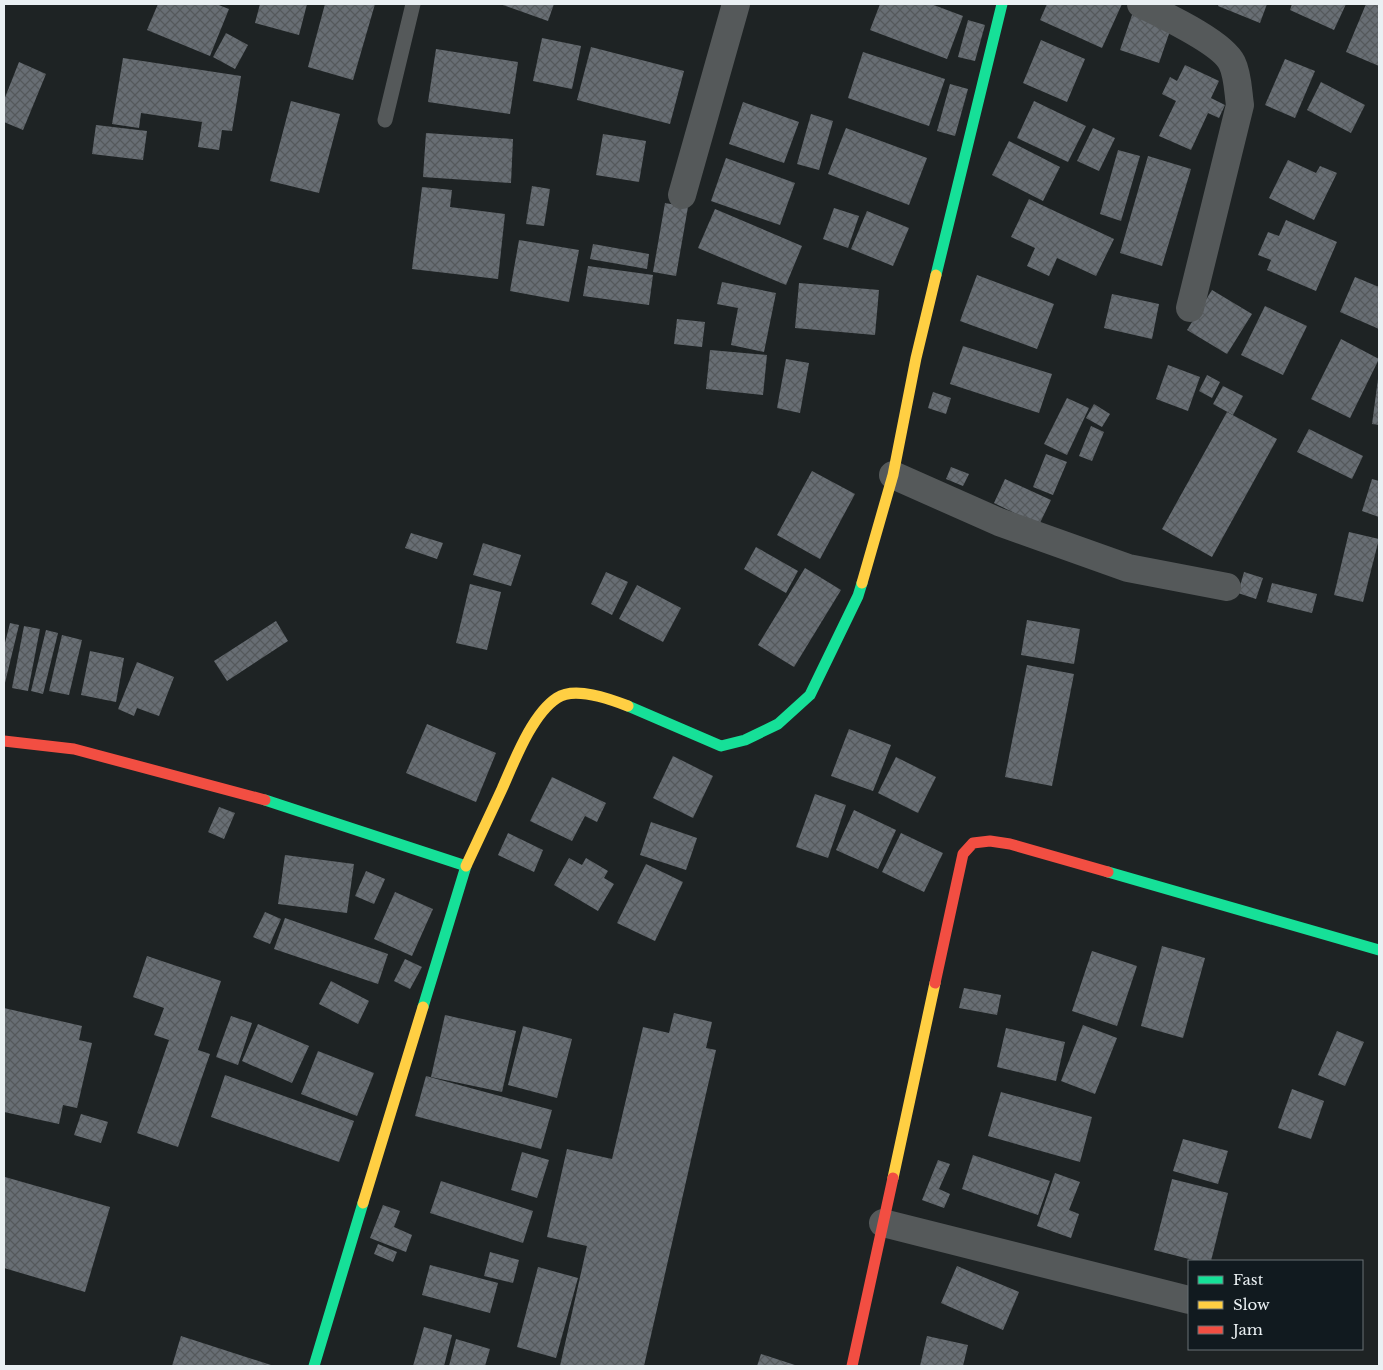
<svg xmlns="http://www.w3.org/2000/svg" width="1383" height="1370" viewBox="0 0 1383 1370" font-family="'Libre Baskerville',serif">
<style>
.building{fill:url(#building-cross-hatch)}
.lines{fill:none;stroke-linecap:round;stroke-linejoin:round}
.lane{stroke:#55595a;stroke-width:15}
.street{stroke:#55595a;stroke-width:28}
.fast{stroke:#16e098;stroke-width:11}
.slow{stroke:#ffcf43;stroke-width:11}
.jam{stroke:#f24e42;stroke-width:11}
</style>
<defs>
<pattern id="building-cross-hatch" width="8" height="8" patternUnits="userSpaceOnUse" patternTransform="scale(1.25)"><rect width="8" height="8" fill="#686e74"/><path d="M0 0l8 8M0 8l8-8" fill="none" stroke="#55595c"/></pattern>
</defs>
<rect width="100%" height="100%" fill="#1e2324"/>
<!-- building -->
<g class="building">
<path d="M158,4H216L229,9L210,56L147,30Z"/>
<path d="M260,4H307L299,35L255,23Z"/>
<path d="M325,4H375L353,80L308,67Z"/>
<path d="M500,4H554L548,21Z"/>
<path d="M880,4H931L963,16L947,59L870,30Z"/>
<path d="M1047,4H1122L1102,48L1040,20Z"/>
<path d="M1219,4H1267L1260,23L1218,6Z"/>
<path d="M1292,4H1346L1334,30L1290,10Z"/>
<path d="M1366,4H1379V66L1346,52Z"/>
<path d="M1132,15L1171,28L1159,63L1120,50Z"/>
<path d="M968,20L985,25L975,61L958,57Z"/>
<path d="M226,33L248,45L235,69L213,57Z"/>
<path d="M542,38L581,46L572,89L533,81Z"/>
<path d="M1041,40L1085,59L1067,102L1023,83Z"/>
<path d="M591,47L684,71L670,124L577,100Z"/>
<path d="M436,49L518,62L510,114L428,102Z"/>
<path d="M863,52L945,79L929,126L848,98Z"/>
<path d="M123,58L241,76L232,131L222,130L219,150L198,147L202,122L141,113L139,128L112,124Z"/>
<path d="M1285,59L1315,71L1295,118L1265,105Z"/>
<path d="M19,62L46,74L23,130L4,122V100Z"/>
<path d="M1185,65L1219,81L1211,98L1225,105L1219,118L1208,113L1191,150L1159,136L1176,101L1162,94L1170,77L1177,81Z"/>
<path d="M1321,82L1365,105L1351,133L1307,110Z"/>
<path d="M950,84L968,89L955,136L937,131Z"/>
<path d="M291,101L340,114L319,193L270,181Z"/>
<path d="M1034,101L1086,126L1068,162L1017,138Z"/>
<path d="M743,102L799,122L784,163L729,144Z"/>
<path d="M811,114L833,121L819,170L797,164Z"/>
<path d="M96,125L147,131L143,160L92,154Z"/>
<path d="M846,128L927,158L909,205L828,174Z"/>
<path d="M1093,128L1115,138L1099,171L1077,161Z"/>
<path d="M426,133L513,139L511,183L423,177Z"/>
<path d="M603,134L646,141L639,182L596,175Z"/>
<path d="M1009,141L1060,167L1043,201L992,175Z"/>
<path d="M1118,150L1140,156L1121,221L1100,214Z"/>
<path d="M1148,156L1191,169L1162,266L1120,253Z"/>
<path d="M726,158L795,183L780,225L711,201Z"/>
<path d="M1288,160L1316,173L1320,166L1337,173L1314,220L1269,198Z"/>
<path d="M532,186L550,189L544,226L526,224Z"/>
<path d="M422,187L452,190L450,207L505,214L498,279L412,269Z"/>
<path d="M1029,199L1114,239L1096,276L1057,258L1049,276L1027,266L1035,248L1011,237Z"/>
<path d="M665,203L688,207L676,276L653,272Z"/>
<path d="M834,208L859,216L848,248L823,239Z"/>
<path d="M715,209L802,246L786,285L698,248Z"/>
<path d="M867,211L909,228L893,266L851,249Z"/>
<path d="M1286,220L1337,242L1316,291L1267,270L1271,260L1258,255L1268,232L1279,236Z"/>
<path d="M519,240L579,250L569,302L510,291Z"/>
<path d="M593,244L649,254L647,269L590,259Z"/>
<path d="M588,266L653,275L649,305L583,296Z"/>
<path d="M977,275L1054,304L1037,349L960,321Z"/>
<path d="M1355,277L1379,287V329L1340,312Z"/>
<path d="M722,282L776,293L764,352L731,345L738,308L717,304Z"/>
<path d="M799,283L879,290L875,335L795,328Z"/>
<path d="M1212,290L1252,314L1227,354L1187,330Z"/>
<path d="M1112,294L1159,304L1152,339L1104,328Z"/>
<path d="M1265,306L1307,326L1283,375L1241,355Z"/>
<path d="M677,319L705,322L702,347L674,344Z"/>
<path d="M1341,339L1379,359L1350,418L1311,399Z"/>
<path d="M963,346L1052,374L1039,413L950,384Z"/>
<path d="M710,350L767,355L763,395L706,389Z"/>
<path d="M786,359L809,363L800,413L777,408Z"/>
<path d="M1168,365L1200,377L1188,411L1156,399Z"/>
<path d="M1207,375L1220,382L1212,398L1199,391Z"/>
<path d="M1378,379H1379V425L1372,424Z"/>
<path d="M1223,386L1243,396L1233,415L1213,404Z"/>
<path d="M933,392L951,398L946,414L928,408Z"/>
<path d="M1067,398L1089,408L1067,455L1044,444Z"/>
<path d="M1094,404L1110,414L1102,427L1086,418Z"/>
<path d="M1227,412L1277,439L1212,557L1162,529Z"/>
<path d="M1091,426L1104,432L1092,461L1079,456Z"/>
<path d="M1309,429L1363,456L1352,479L1297,452Z"/>
<path d="M1046,454L1067,462L1053,495L1033,487Z"/>
<path d="M951,467L969,474L963,486L946,479Z"/>
<path d="M812,471L855,494L820,559L777,535Z"/>
<path d="M1005,479L1051,500L1039,525L994,503Z"/>
<path d="M1372,479L1379,481V517L1362,511Z"/>
<path d="M1349,532L1379,539L1363,602L1334,595Z"/>
<path d="M411,533L443,543L437,559L405,548Z"/>
<path d="M483,543L521,555L511,586L473,575Z"/>
<path d="M756,547L798,571L786,593L744,569Z"/>
<path d="M805,568L841,590L794,667L758,645Z"/>
<path d="M606,572L628,582L612,615L591,604Z"/>
<path d="M1244,572L1263,578L1256,599L1238,593Z"/>
<path d="M1272,583L1317,594L1312,613L1267,602Z"/>
<path d="M470,584L501,592L487,650L456,643Z"/>
<path d="M637,585L681,608L663,642L619,619Z"/>
<path d="M1027,620L1080,629L1074,664L1021,655Z"/>
<path d="M276,621L288,641L227,681L214,661Z"/>
<path d="M10,623L19,625L4,687V647Z"/>
<path d="M24,626L40,629L28,691L12,688Z"/>
<path d="M46,630L58,633L43,694L31,691Z"/>
<path d="M62,635L82,640L69,695L49,691Z"/>
<path d="M90,651L124,658L116,702L81,695Z"/>
<path d="M137,662L174,677L159,716L137,708L134,716L118,709Z"/>
<path d="M1027,665L1074,674L1052,786L1005,777Z"/>
<path d="M427,724L496,753L476,802L406,773Z"/>
<path d="M849,729L891,745L873,791L831,776Z"/>
<path d="M673,756L713,776L693,818L653,798Z"/>
<path d="M896,757L936,777L918,813L878,793Z"/>
<path d="M552,777L606,803L597,822L585,816L572,841L530,821Z"/>
<path d="M815,794L846,805L828,858L796,847Z"/>
<path d="M219,807L235,813L224,839L208,832Z"/>
<path d="M854,810L896,830L878,869L836,850Z"/>
<path d="M651,822L697,838L686,870L640,855Z"/>
<path d="M508,833L543,850L534,872L498,855Z"/>
<path d="M901,833L943,853L924,892L882,872Z"/>
<path d="M285,855L354,864L347,913L278,904Z"/>
<path d="M569,858L582,865L586,858L608,871L604,878L614,884L598,911L554,885Z"/>
<path d="M646,864L683,882L655,941L617,923Z"/>
<path d="M366,871L385,879L374,904L355,896Z"/>
<path d="M395,892L433,909L412,956L374,939Z"/>
<path d="M265,912L281,919L270,944L253,937Z"/>
<path d="M285,918L388,954L378,984L274,949Z"/>
<path d="M1162,946L1205,958L1183,1038L1141,1026Z"/>
<path d="M1092,951L1137,966L1117,1026L1072,1011Z"/>
<path d="M147,956L221,981L198,1050L210,1054L178,1147L137,1133L169,1040L154,1035L164,1008L133,997Z"/>
<path d="M405,959L422,967L410,989L394,981Z"/>
<path d="M331,981L369,1001L358,1024L319,1004Z"/>
<path d="M964,988L1001,995L997,1015L959,1008Z"/>
<path d="M4,1008L82,1026L79,1040L92,1043L77,1108L63,1105L59,1124L4,1112Z"/>
<path d="M674,1013L712,1022L706,1048L716,1050L644,1366H560L587,1246L547,1237L567,1149L612,1159L643,1027L669,1033Z"/>
<path d="M445,1015L516,1031L502,1092L431,1077Z"/>
<path d="M231,1016L252,1023L238,1065L216,1057Z"/>
<path d="M258,1024L309,1046L292,1083L242,1061Z"/>
<path d="M1083,1025L1117,1038L1095,1094L1061,1081Z"/>
<path d="M523,1026L572,1039L557,1098L508,1085Z"/>
<path d="M1006,1028L1065,1042L1056,1081L997,1067Z"/>
<path d="M1337,1031L1364,1042L1345,1086L1318,1075Z"/>
<path d="M318,1051L374,1073L357,1116L301,1094Z"/>
<path d="M225,1075L354,1121L339,1162L211,1117Z"/>
<path d="M426,1076L552,1110L541,1149L415,1116Z"/>
<path d="M1292,1089L1324,1101L1311,1139L1278,1128Z"/>
<path d="M1001,1092L1092,1117L1080,1162L988,1136Z"/>
<path d="M81,1114L108,1122L101,1143L74,1135Z"/>
<path d="M1183,1139L1228,1151L1218,1184L1173,1171Z"/>
<path d="M522,1152L549,1160L537,1198L511,1190Z"/>
<path d="M973,1155L1050,1181L1038,1215L962,1189Z"/>
<path d="M938,1160L950,1164L939,1189L950,1194L944,1208L922,1200Z"/>
<path d="M1055,1173L1080,1182L1069,1210L1079,1214L1071,1238L1037,1226Z"/>
<path d="M5,1177L110,1207L85,1292L4,1268V1183Z"/>
<path d="M1172,1179L1228,1193L1211,1261H1197L1154,1250Z"/>
<path d="M441,1181L533,1211L523,1243L430,1213Z"/>
<path d="M383,1205L400,1211L394,1227L412,1235L406,1252L370,1238Z"/>
<path d="M378,1244L397,1252L393,1262L374,1254Z"/>
<path d="M490,1252L519,1260L513,1283L484,1276Z"/>
<path d="M430,1265L498,1283L490,1313L422,1295Z"/>
<path d="M957,1266L1019,1292L1003,1330L941,1303Z"/>
<path d="M538,1267L578,1278L556,1358L517,1347Z"/>
<path d="M424,1327L452,1335L444,1366H413Z"/>
<path d="M181,1336L274,1366H172Z"/>
<path d="M927,1336L968,1345L963,1366H920Z"/>
<path d="M456,1339L490,1349L485,1366H449Z"/>
<path d="M761,1354L798,1366H757Z"/>
</g>
<g class="lines">
<!-- lane -->
<path class="lane" d="M385,120L413,4"/>
<!-- street -->
<g class="street">
<path d="M1141,4C1163,15 1222,42 1232,63C1238,75 1238,92 1240,105L1190,308"/>
<path d="M682,195L736,4"/>
<path d="M893,475L999,522L1128,568L1227,587"/>
<path d="M883,1223L1189,1300"/>
</g>
<!-- fast -->
<g class="fast">
<path d="M936,275L1002,4"/>
<path d="M628,706L721,746L745,740L778,724L810,695L858,596L862,583"/>
<path d="M265,800L466,866L423,1007"/>
<path d="M1108,872L1379,950"/>
<path d="M314,1366L363,1203"/>
</g>
<!-- slow -->
<g class="slow">
<path d="M862,583L893,475L916,358L936,275"/>
<path d="M466,866C478,840 490,815 502,789C514,762 532,714 557,698C575,686 610,699 628,706"/>
<path d="M893,1178L935,983"/>
<path d="M363,1203L423,1007"/>
</g>
<!-- jam -->
<g class="jam">
<path d="M4,741L74,749L265,800"/>
<path d="M935,983L963,854L973,843L990,841L1010,844L1108,872"/>
<path d="M852,1366L893,1178"/>
</g>
</g>
<!-- border -->
<rect width="1383" height="1370" fill="none" stroke="#eaf0f3" stroke-width="10"/>
<!-- legend -->
<rect x="1188" y="1260" width="175" height="90" fill="#111a1f" stroke="#687074"/>
<rect x="1198" y="1276" width="25" height="8" fill="#16e098" stroke="#687074"/>
<text x="1233" y="1285" font-size="15" fill="#eaf0f3">Fast</text>
<rect x="1198" y="1301" width="25" height="8" fill="#ffcf43" stroke="#687074"/>
<text x="1233" y="1310" font-size="15" fill="#eaf0f3">Slow</text>
<rect x="1198" y="1326" width="25" height="8" fill="#f24e42" stroke="#687074"/>
<text x="1233" y="1335" font-size="15" fill="#eaf0f3">Jam</text>
</svg>
